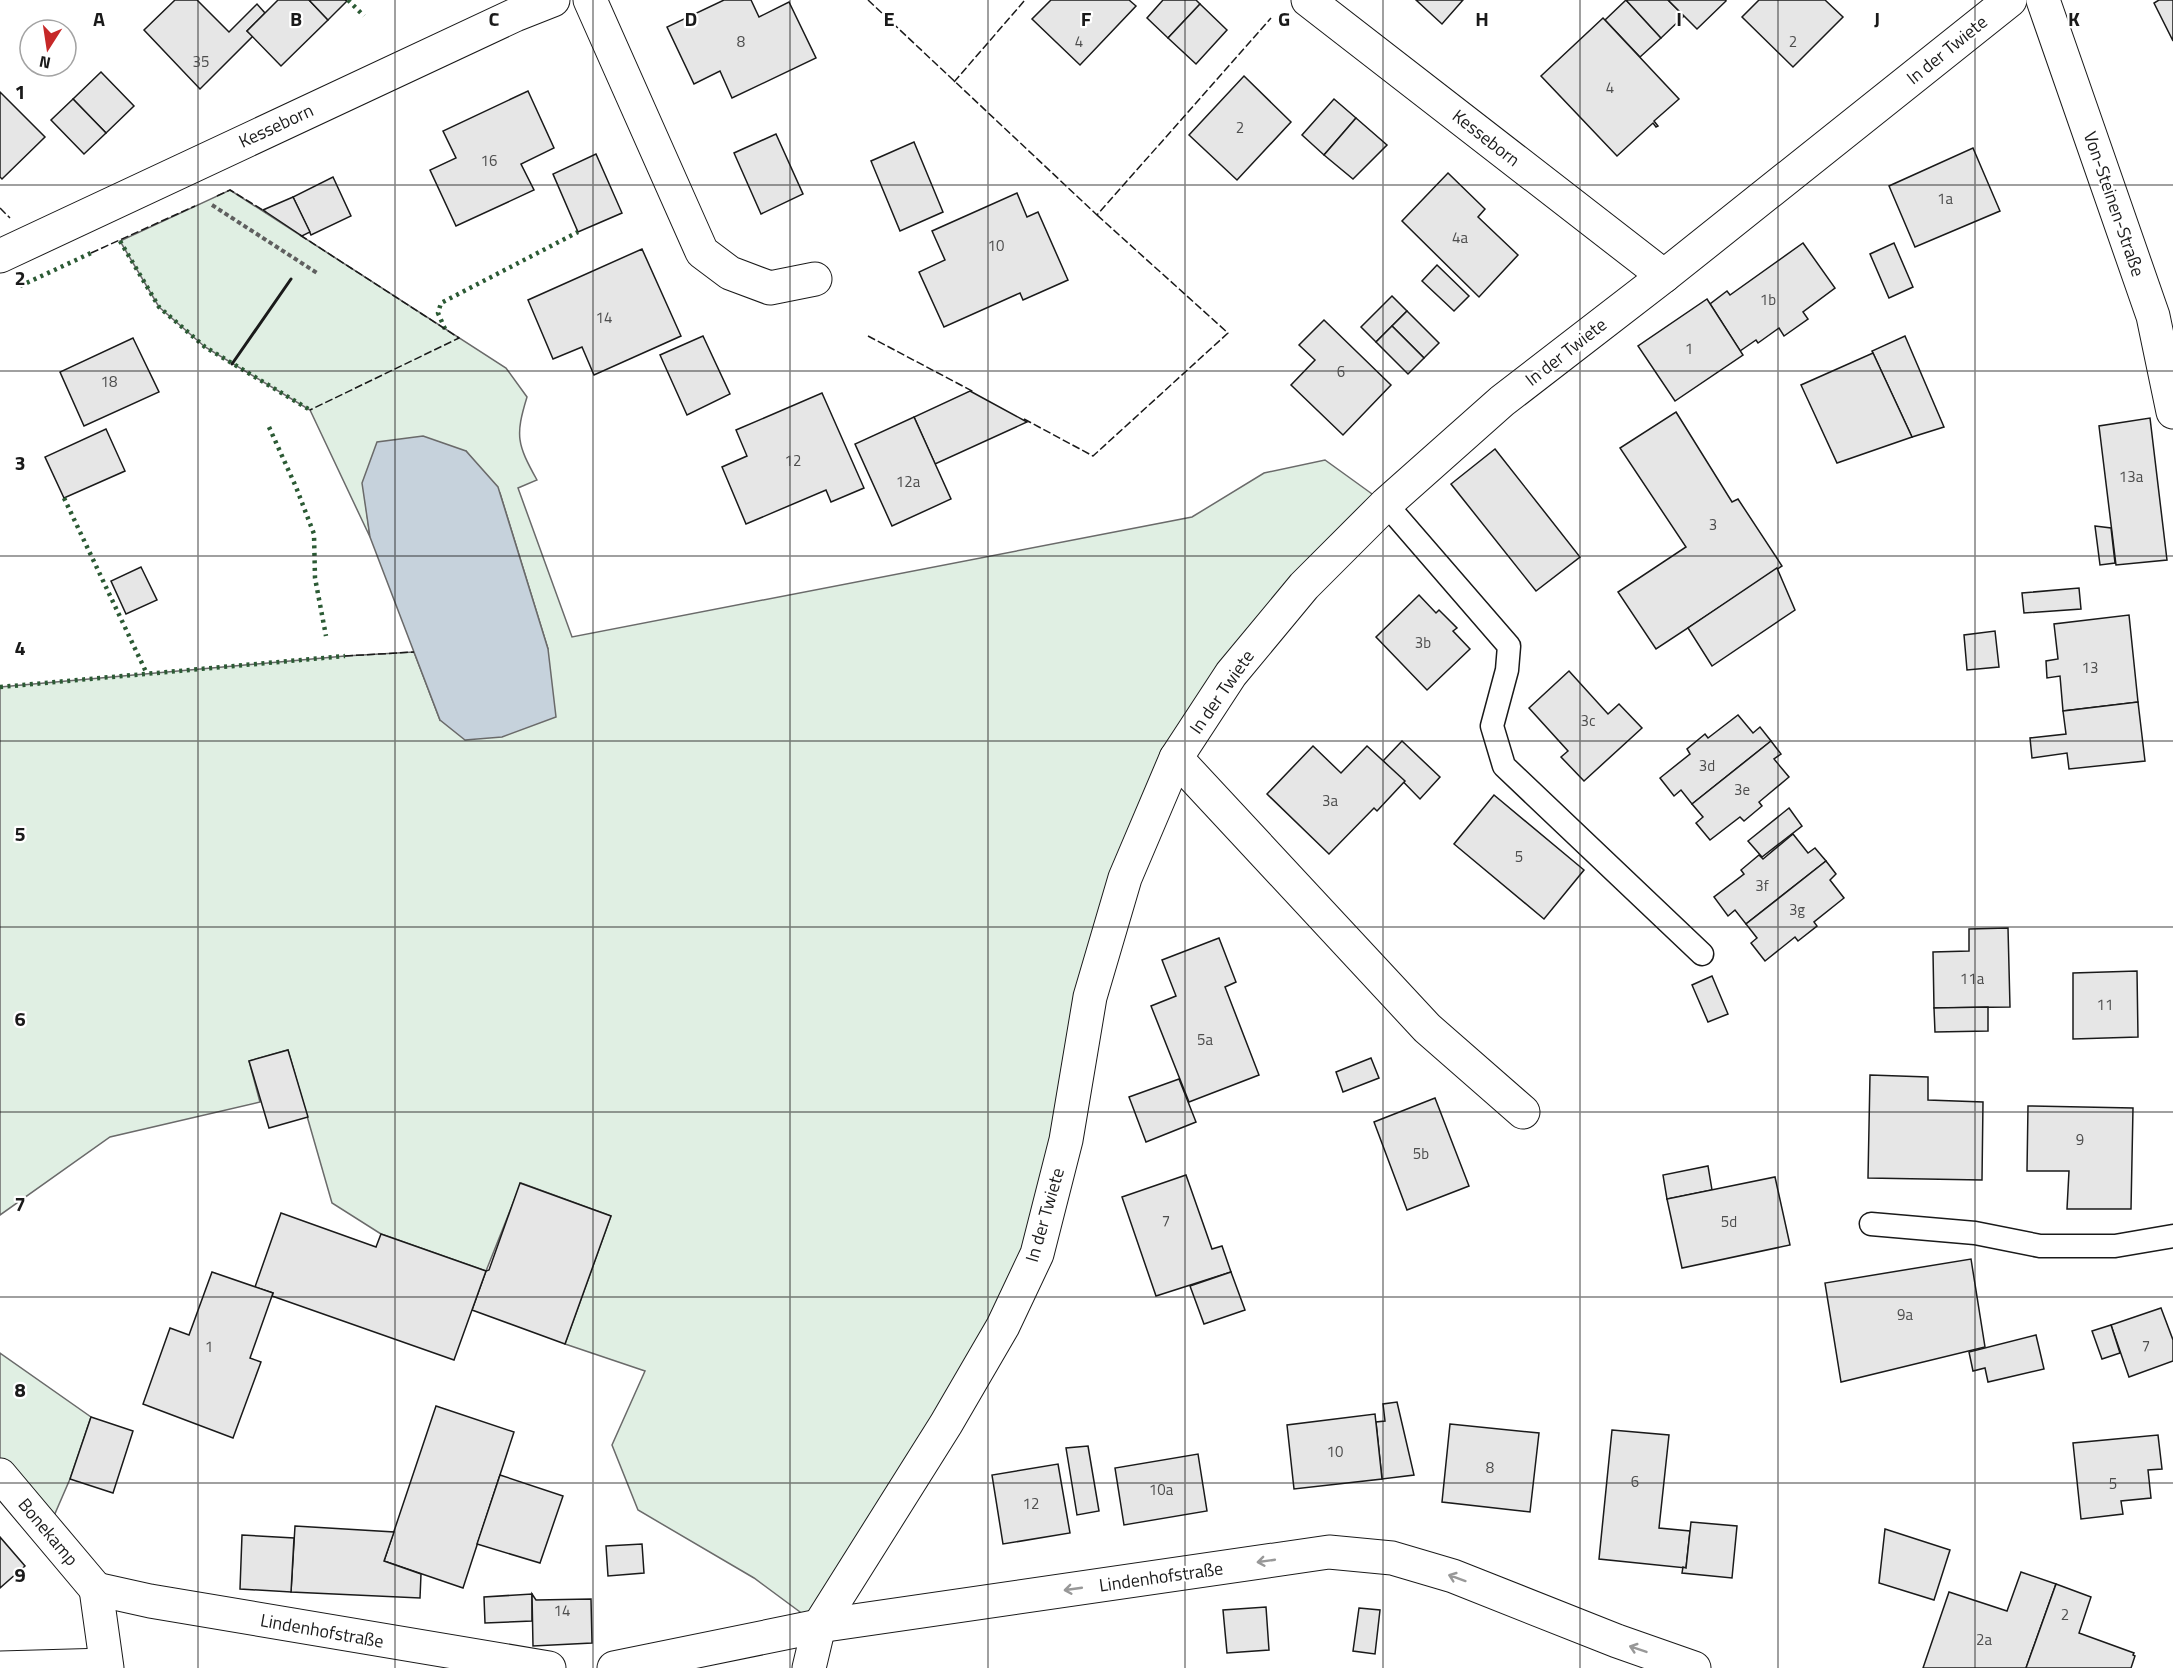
<svg xmlns="http://www.w3.org/2000/svg" width="2173" height="1668" viewBox="0 0 2173 1668" font-family="'Titillium Web',sans-serif">
<style>
.green{fill:#e0efe3;stroke:#6a6a6a;stroke-width:1.5}
.water{fill:#c6d2dc;stroke:#6a6a6a;stroke-width:1.5}
.building{fill:#e6e6e6;stroke:#1a1a1a;stroke-width:1.5}
.lines{fill:none;stroke-linecap:round;stroke-linejoin:round}
.lane-casing{stroke:#1a1a1a;stroke-width:25}
.street-casing{stroke:#1a1a1a;stroke-width:35}
.secondary-casing{stroke:#1a1a1a;stroke-width:35}
.path{stroke:#5f5f5f;stroke-width:4;stroke-dasharray:4.5 3;stroke-linecap:butt}
.lane{stroke:#fff;stroke-width:22}
.street{stroke:#fff;stroke-width:33}
.secondary{stroke:#fff;stroke-width:33}
.hedge{stroke:#2b5a34;stroke-width:4.5;stroke-dasharray:3 4.5;stroke-linecap:butt}
.fence{stroke:#1a1a1a;stroke-width:1.5;stroke-dasharray:8 3;stroke-linecap:butt}
.wall{stroke:#1a1a1a;stroke-width:3}
.oneway{stroke:#989898}
.grid{fill:none;stroke:#1a1a1a;stroke-width:1.5;stroke-opacity:0.55}
.labels{text-anchor:middle;stroke-width:4.5;stroke-linejoin:round;paint-order:stroke}
.number-label{font-size:15px;fill:#4d4d4d}
.street-label{font-size:18px;fill:#1a1a1a;stroke:#fff}
.grid-label{font-size:20px;text-anchor:middle;font-weight:bold;fill:#1a1a1a;stroke:#fff;stroke-width:4.5;stroke-linejoin:round;paint-order:stroke}
</style>
<rect width="100%" height="100%" fill="#fff"/>
<!-- green -->
<g class="green">
<path d="M230,190L506,368L527,397C515,436 517,444 537,480L518,488L572,637L1192,517L1264,473L1325,460L1386,504L1231,674L1125,878L1037,1254L819,1626L754,1578L638,1510L612,1445L645,1371L565,1344L611,1216L521,1183L486,1271L381,1234L332,1203L288,1050L249,1061L260,1102L110,1137L0,1215V687L345,656L414,652L440,720L548,649L500,493L466,451L363,483L370,537L310,410L205,347L159,307L120,241Z"/>
<path d="M0,1353L91,1417L70,1479L47,1532L0,1475Z"/>
</g>
<!-- water -->
<path class="water" d="M423,436L466,451L498,487L548,649L556,717L502,737L465,740L440,720L370,537L362,483L377,442Z"/>
<!-- building -->
<g class="building">
<path d="M175,0H197L229,32L257,4L265,13L247,31L253,36L200,89L144,30Z"/>
<path d="M278,0H309L328,20L281,66L247,31Z"/>
<path d="M309,0H345L347,1L328,20Z"/>
<path d="M724,0H751L759,17L789,2L816,58L732,98L720,71L694,84L667,27Z"/>
<path d="M1051,0H1129L1136,6L1080,65L1032,19Z"/>
<path d="M1163,0H1196L1200,4L1168,38L1147,18Z"/>
<path d="M1416,0H1463L1442,24Z"/>
<path d="M1626,0L1661,38L1640,57L1605,20Z"/>
<path d="M1626,0H1668L1684,16L1661,38Z"/>
<path d="M1668,0H1726V1L1697,29Z"/>
<path d="M1759,0H1825L1843,17L1793,67L1742,17Z"/>
<path d="M2159,0H2173V41L2154,3Z"/>
<path d="M1200,4L1227,30L1196,64L1168,38Z"/>
<path d="M1603,18L1679,99L1654,121L1658,126L1656,127L1653,123L1617,156L1541,76Z"/>
<path d="M101,72L134,106L106,133L73,99Z"/>
<path d="M1244,76L1291,122L1237,180L1189,135Z"/>
<path d="M528,91L554,148L521,164L534,190L456,226L430,170L456,158L443,131Z"/>
<path d="M0,92L45,137L2,179L0,177Z"/>
<path d="M73,99L106,133L84,154L51,120Z"/>
<path d="M1334,99L1356,118L1324,155L1302,135Z"/>
<path d="M1356,118L1387,145L1353,179L1324,155Z"/>
<path d="M776,134L803,194L761,214L734,153Z"/>
<path d="M914,142L943,212L900,231L871,161Z"/>
<path d="M1973,148L2000,211L1915,247L1889,186Z"/>
<path d="M596,154L622,213L578,232L553,174Z"/>
<path d="M1448,173L1485,209L1478,217L1518,255L1479,297L1402,221Z"/>
<path d="M333,177L351,216L311,235L293,197Z"/>
<path d="M1017,193L1027,217L1038,212L1068,280L1023,300L1020,293L944,327L919,272L945,260L932,231Z"/>
<path d="M293,197L310,232L302,236L263,210Z"/>
<path d="M1803,243L1835,288L1803,312L1808,319L1784,336L1779,328L1758,343L1756,340L1740,351L1710,304L1727,291L1730,295Z"/>
<path d="M1894,243L1913,287L1889,298L1870,254Z"/>
<path d="M642,249L681,336L594,375L582,347L553,359L528,300Z"/>
<path d="M1437,265L1469,296L1454,311L1422,281Z"/>
<path d="M1392,296L1407,311L1376,342L1361,327Z"/>
<path d="M1707,299L1743,355L1675,401L1638,346Z"/>
<path d="M1407,311L1439,343L1424,358L1392,326Z"/>
<path d="M1324,320L1391,385L1343,435L1291,385L1315,360L1299,345Z"/>
<path d="M1392,326L1424,358L1408,374L1376,342Z"/>
<path d="M703,336L730,394L687,415L660,355Z"/>
<path d="M1905,336L1944,427L1912,437L1872,351Z"/>
<path d="M133,338L159,392L84,426L60,372Z"/>
<path d="M1873,353L1912,437L1837,463L1801,385Z"/>
<path d="M970,391L1027,422L935,464L914,417Z"/>
<path d="M822,393L864,488L831,502L826,490L746,524L722,467L747,456L736,430Z"/>
<path d="M1676,412L1732,502L1738,499L1782,566L1656,649L1618,592L1686,547L1620,448Z"/>
<path d="M914,417L951,499L892,526L855,444Z"/>
<path d="M2150,418L2167,560L2116,565L2099,426Z"/>
<path d="M106,429L125,471L64,498L45,457Z"/>
<path d="M1495,449L1580,557L1536,591L1451,484Z"/>
<path d="M2095,526L2111,528L2115,563L2100,565Z"/>
<path d="M141,567L157,600L126,614L111,581Z"/>
<path d="M1777,568L1795,610L1712,666L1688,628Z"/>
<path d="M2079,588L2081,609L2024,613L2022,593Z"/>
<path d="M1419,595L1436,613L1439,610L1457,628L1453,631L1470,649L1427,690L1376,637Z"/>
<path d="M2129,615L2138,702L2063,711L2060,676L2047,678L2046,661L2058,659L2054,624Z"/>
<path d="M1995,631L1999,667L1967,670L1964,635Z"/>
<path d="M1569,671L1608,714L1619,704L1642,728L1584,781L1561,757L1568,751L1529,708Z"/>
<path d="M2138,702L2145,761L2069,769L2067,753L2032,758L2030,738L2066,734L2063,711Z"/>
<path d="M1738,715L1753,733L1760,727L1771,741L1692,804L1681,790L1674,796L1660,778L1690,754L1687,749L1705,734L1708,738Z"/>
<path d="M1402,741L1440,777L1420,799L1383,761Z"/>
<path d="M1771,741L1781,754L1774,759L1789,777L1759,802L1762,806L1744,821L1740,817L1710,840L1696,823L1703,817L1692,804Z"/>
<path d="M1313,746L1341,773L1367,746L1405,781L1377,811L1374,808L1329,854L1267,794Z"/>
<path d="M1494,795L1584,870L1544,919L1454,844Z"/>
<path d="M1789,808L1802,826L1762,857L1748,841Z"/>
<path d="M1793,834L1808,853L1815,848L1826,861L1746,924L1735,910L1728,916L1714,897L1744,874L1741,870L1759,855L1763,859Z"/>
<path d="M1826,861L1836,874L1830,880L1844,898L1814,922L1817,926L1798,941L1795,937L1765,961L1751,943L1757,938L1746,924Z"/>
<path d="M2008,928L2010,1007L1934,1008L1933,952L1969,951V929Z"/>
<path d="M1219,938L1236,982L1225,987L1259,1075L1189,1102L1151,1006L1176,996L1162,960Z"/>
<path d="M2137,971L2138,1037L2073,1039V973Z"/>
<path d="M1712,976L1728,1014L1708,1022L1692,985Z"/>
<path d="M1988,1007V1031L1935,1032L1934,1008Z"/>
<path d="M288,1050L308,1117L269,1128L249,1061Z"/>
<path d="M1371,1058L1379,1078L1343,1092L1336,1072Z"/>
<path d="M1870,1075L1928,1077V1100L1983,1102L1982,1180L1868,1178Z"/>
<path d="M1179,1079L1196,1122L1146,1142L1129,1097Z"/>
<path d="M1435,1098L1469,1186L1407,1210L1374,1122Z"/>
<path d="M2028,1106L2133,1108L2131,1209H2067L2069,1171H2027Z"/>
<path d="M1708,1166L1712,1190L1667,1199L1663,1175Z"/>
<path d="M1186,1175L1212,1249L1222,1246L1231,1272L1156,1296L1122,1197Z"/>
<path d="M1775,1177L1790,1245L1682,1268L1667,1199Z"/>
<path d="M520,1183L611,1216L565,1344L472,1310L486,1271L489,1270Z"/>
<path d="M281,1213L376,1247L381,1234L486,1271L454,1360L272,1296L273,1293L255,1287Z"/>
<path d="M1971,1259L1985,1347L1841,1382L1825,1283Z"/>
<path d="M212,1272L273,1293L250,1358L261,1362L233,1438L143,1404L170,1328L189,1335Z"/>
<path d="M1231,1272L1245,1310L1204,1324L1190,1286Z"/>
<path d="M2161,1308L2173,1340V1361L2129,1377L2111,1325Z"/>
<path d="M2111,1325L2120,1353L2102,1359L2092,1331Z"/>
<path d="M2036,1335L2044,1369L1988,1382L1985,1368L1973,1371L1969,1352Z"/>
<path d="M1397,1402L1414,1475L1382,1479L1376,1422L1385,1421L1383,1404Z"/>
<path d="M436,1406L514,1432L463,1588L384,1561Z"/>
<path d="M1375,1414L1382,1479L1294,1489L1287,1425Z"/>
<path d="M91,1417L133,1431L113,1493L70,1479Z"/>
<path d="M1450,1424L1539,1433L1530,1512L1442,1502Z"/>
<path d="M1612,1430L1669,1435L1659,1528L1690,1531L1686,1568L1599,1559Z"/>
<path d="M2158,1435L2162,1469L2148,1470L2151,1498L2121,1501L2123,1514L2081,1519L2073,1443Z"/>
<path d="M1088,1446L1099,1511L1077,1515L1066,1448Z"/>
<path d="M1198,1454L1207,1511L1124,1525L1115,1468Z"/>
<path d="M1058,1464L1070,1533L1003,1544L992,1475Z"/>
<path d="M500,1475L563,1496L540,1563L477,1544Z"/>
<path d="M1691,1522L1737,1526L1732,1578L1682,1573L1683,1567L1686,1568Z"/>
<path d="M295,1526L394,1532L384,1561L421,1574L420,1598L291,1592Z"/>
<path d="M1885,1529L1950,1550L1934,1600L1879,1583Z"/>
<path d="M242,1535L294,1538L291,1592L240,1589Z"/>
<path d="M0,1537L25,1566L0,1588Z"/>
<path d="M642,1544L644,1573L608,1576L606,1546Z"/>
<path d="M2021,1572L2056,1584L2026,1668H1923L1949,1592L2007,1611Z"/>
<path d="M2056,1584L2091,1597L2079,1633L2134,1653L2133,1655L2135,1656L2131,1668H2026Z"/>
<path d="M532,1594V1621L485,1623L484,1597Z"/>
<path d="M532,1594L536,1600L591,1599L592,1643L533,1646Z"/>
<path d="M1266,1607L1269,1650L1227,1653L1223,1610Z"/>
<path d="M1359,1608L1380,1610L1375,1654L1353,1651Z"/>
</g>
<g class="lines">
<defs>
<g id="lane">
<path d="M1386,504L1509,646L1507,670L1492,726L1504,766L1702,954"/>
<path d="M1871,1224L1975,1233L2040,1246H2115L2173,1236"/>
</g>
<g id="street">
<path d="M590,0L702,252L730,273L770,288L815,279"/>
<path d="M1308,0L1664,276"/>
<path d="M0,256L515,15L553,0"/>
<path d="M1176,758L1427,1028L1523,1112"/>
<path d="M0,1475L96,1589"/>
<path d="M96,1589L150,1601L549,1668"/>
<path d="M96,1589L107,1668"/>
<path d="M0,1668L106,1665"/>
<path d="M614,1668L819,1626L1329,1552L1392,1558L1453,1576L1617,1641L1694,1668"/>
<path d="M809,1668L819,1626L946,1424L1003,1326L1037,1254L1066,1140L1090,997L1125,878L1176,758L1231,674L1304,586L1386,504L1502,401L1664,276L2010,0"/>
</g>
<path id="secondary" d="M2043,0L2153,316L2173,412"/>
</defs>
<!-- lane casing -->
<use href="#lane" class="lane-casing"/>
<!-- street casing -->
<use href="#street" class="street-casing"/>
<!-- secondary casing -->
<use href="#secondary" class="secondary-casing"/>
<!-- path -->
<path class="path" d="M212,205L317,273"/>
<!-- lane -->
<use href="#lane" class="lane"/>
<!-- street -->
<use href="#street" class="street"/>
<!-- secondary -->
<use href="#secondary" class="secondary"/>
<!-- hedge -->
<g class="hedge">
<path d="M348,0L364,16"/>
<path d="M120,241L159,307L205,347L310,410"/>
<path d="M20,286L91,253"/>
<path d="M445,329L438,313L441,303L578,232"/>
<path d="M269,427L296,487L314,534L315,578L326,636"/>
<path d="M64,498L147,674"/>
<path d="M0,687L345,656"/>
</g>
<!-- fence -->
<g class="fence">
<path d="M868,0L1097,215L1271,18"/>
<path d="M954,82L1025,0"/>
<path d="M217,196L230,190L266,212"/>
<path d="M0,208L10,218"/>
<path d="M300,235L459,338L310,410"/>
<path d="M91,253L195,206"/>
<path d="M868,336L974,392"/>
<path d="M1024,419L1093,456L1228,333L1097,215"/>
<path d="M345,656L414,652"/>
</g>
<!-- wall -->
<path class="wall" d="M232,364L291,279"/>
</g>
<!-- one-way arrows -->
<defs><path id="oneway-shaft" d="M-6 0H5M1.5-3L5.5 0L1.5 3" fill="none" stroke-width="1.6" stroke-linecap="round" stroke-linejoin="round" transform="scale(1.5)"/></defs>
<g class="oneway">
<use href="#oneway-shaft" transform="translate(1266 1561) rotate(172)"/>
<use href="#oneway-shaft" transform="translate(1457 1578) rotate(-160)"/>
<use href="#oneway-shaft" transform="translate(1073 1589) rotate(172)"/>
<use href="#oneway-shaft" transform="translate(1638 1649) rotate(-161)"/>
</g>
<!-- grid -->
<path class="grid" d="M198,0V1668M395,0V1668M593,0V1668M790,0V1668M988,0V1668M1185,0V1668M1383,0V1668M1580,0V1668M1778,0V1668M1975,0V1668M0,185H2173M0,371H2173M0,556H2173M0,741H2173M0,927H2173M0,1112H2173M0,1297H2173M0,1483H2173"/>
<g class="labels">
<!-- number labels -->
<g class="number-label">
<text x="741" y="47">8</text>
<text x="1079" y="47">4</text>
<text x="1793" y="47">2</text>
<text x="201" y="67">35</text>
<text x="1610" y="93">4</text>
<text x="1240" y="133">2</text>
<text x="489" y="166">16</text>
<text x="1945" y="204">1a</text>
<text x="1460" y="243">4a</text>
<text x="996" y="251">10</text>
<text x="1768" y="305">1b</text>
<text x="604" y="323">14</text>
<text x="1689" y="354">1</text>
<text x="1341" y="377">6</text>
<text x="109" y="387">18</text>
<text x="793" y="466">12</text>
<text x="2131" y="482">13a</text>
<text x="908" y="487">12a</text>
<text x="1713" y="530">3</text>
<text x="1423" y="648">3b</text>
<text x="2090" y="673">13</text>
<text x="1588" y="726">3c</text>
<text x="1707" y="771">3d</text>
<text x="1742" y="795">3e</text>
<text x="1330" y="806">3a</text>
<text x="1519" y="862">5</text>
<text x="1762" y="891">3f</text>
<text x="1797" y="915">3g</text>
<text x="1972" y="984">11a</text>
<text x="2105" y="1010">11</text>
<text x="1205" y="1045">5a</text>
<text x="2080" y="1145">9</text>
<text x="1421" y="1159">5b</text>
<text x="1166" y="1226">7</text>
<text x="1729" y="1227">5d</text>
<text x="1905" y="1320">9a</text>
<text x="2146" y="1351">7</text>
<text x="209" y="1352">1</text>
<text x="1335" y="1457">10</text>
<text x="1490" y="1473">8</text>
<text x="1635" y="1487">6</text>
<text x="2113" y="1489">5</text>
<text x="1161" y="1495">10a</text>
<text x="1031" y="1509">12</text>
<text x="562" y="1616">14</text>
<text x="2065" y="1620">2</text>
<text x="1984" y="1645">2a</text>
</g>
<!-- street labels -->
<g class="street-label">
<text transform="translate(1947 50) rotate(-39)" y="6">In der Twiete</text>
<text transform="translate(276 126) rotate(-25)" y="6">Kesseborn</text>
<text transform="translate(1486 138) rotate(38)" y="6">Kesseborn</text>
<text transform="translate(2114 204) rotate(71)" y="6">Von-Steinen-Straße</text>
<text transform="translate(1566 352) rotate(-38)" y="6">In der Twiete</text>
<text transform="translate(1222 692) rotate(-55)" y="6">In der Twiete</text>
<text transform="translate(1045 1215) rotate(-74)" y="6">In der Twiete</text>
<text transform="translate(48 1532) rotate(50)" y="6">Bonekamp</text>
<text transform="translate(1161 1577) rotate(-8)" y="6">Lindenhofstraße</text>
<text transform="translate(322 1631) rotate(10)" y="6">Lindenhofstraße</text>
</g>
</g>
<g class="grid-label">
<text x="99" y="26">A</text>
<text x="296" y="26">B</text>
<text x="494" y="26">C</text>
<text x="691" y="26">D</text>
<text x="889" y="26">E</text>
<text x="1086" y="26">F</text>
<text x="1284" y="26">G</text>
<text x="1482" y="26">H</text>
<text x="1679" y="26">I</text>
<text x="1877" y="26">J</text>
<text x="2074" y="26">K</text>
<text x="20" y="99">1</text>
<text x="20" y="285">2</text>
<text x="20" y="470">3</text>
<text x="20" y="655">4</text>
<text x="20" y="841">5</text>
<text x="20" y="1026">6</text>
<text x="20" y="1211">7</text>
<text x="20" y="1397">8</text>
<text x="20" y="1582">9</text>
</g>
<!-- north arrow -->
<g transform="translate(48 48) rotate(192)"><circle r="28" fill="#ffffff" stroke="#a3a3a3" stroke-width="1.5"/>
<path d="M0-4.5L10 22L0 15L-10 22Z" fill="#c62828"/>
<text y="-9" font-size="16" font-weight="bold" text-anchor="middle" fill="#1a1a1a">N</text>
</g>
</svg>
